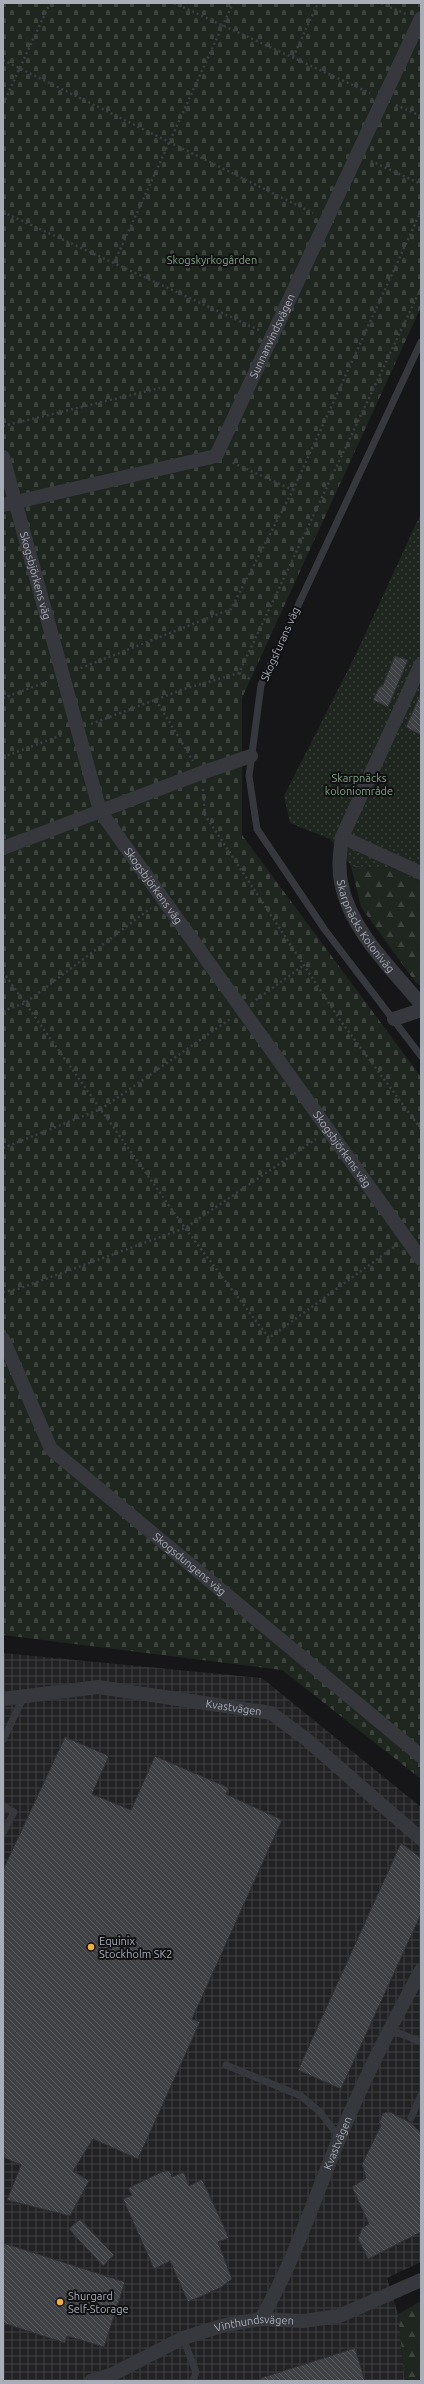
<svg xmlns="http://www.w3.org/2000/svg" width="424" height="2384" viewBox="0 0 424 2384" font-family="Ubuntu,sans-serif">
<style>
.industrial{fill:url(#industrial-grid)}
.green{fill:url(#green-dots)}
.forest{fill:url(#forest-firs)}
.cemetery{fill:url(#cemetery-stones)}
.building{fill:url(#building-back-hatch);stroke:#303034}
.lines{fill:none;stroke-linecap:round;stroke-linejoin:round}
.path{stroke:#3d3f44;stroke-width:2.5;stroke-dasharray:2 3;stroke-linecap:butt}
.service{stroke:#37383d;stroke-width:7}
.minor{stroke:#37383d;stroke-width:14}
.poi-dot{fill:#f2b134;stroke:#111113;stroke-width:1.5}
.labels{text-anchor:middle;stroke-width:4;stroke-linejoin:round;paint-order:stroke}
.park-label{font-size:11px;fill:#7fa381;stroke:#111113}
.street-label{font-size:11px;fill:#a8adb8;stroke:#111113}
.poi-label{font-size:11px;fill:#a8adb8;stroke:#111113;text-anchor:start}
</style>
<defs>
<pattern id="industrial-grid" width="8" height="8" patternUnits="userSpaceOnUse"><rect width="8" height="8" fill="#222225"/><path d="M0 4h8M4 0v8" fill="none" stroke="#3f3f43"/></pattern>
<pattern id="green-dots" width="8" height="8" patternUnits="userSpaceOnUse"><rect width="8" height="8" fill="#1e261f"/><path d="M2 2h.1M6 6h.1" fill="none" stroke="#3c433d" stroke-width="1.8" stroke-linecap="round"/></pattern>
<pattern id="forest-firs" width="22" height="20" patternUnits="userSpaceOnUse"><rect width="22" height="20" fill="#1e261f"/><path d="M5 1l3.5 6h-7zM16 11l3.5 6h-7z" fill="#3c433d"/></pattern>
<pattern id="cemetery-stones" width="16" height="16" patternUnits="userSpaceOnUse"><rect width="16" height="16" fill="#1e261f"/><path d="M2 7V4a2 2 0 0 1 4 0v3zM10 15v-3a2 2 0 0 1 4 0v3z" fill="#3c433d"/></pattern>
<pattern id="building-back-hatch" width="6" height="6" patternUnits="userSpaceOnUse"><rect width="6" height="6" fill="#404145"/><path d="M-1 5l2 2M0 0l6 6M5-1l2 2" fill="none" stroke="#595a5e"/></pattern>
</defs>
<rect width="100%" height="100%" fill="#161618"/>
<!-- industrial -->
<path class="industrial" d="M3,1653L262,1678L421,1807V2262L387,2278L398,2314L405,2381H3Z"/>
<!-- green -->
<path class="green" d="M421,513V882L395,869L351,866L330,839L290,823L284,796L356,654Z"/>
<!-- forest -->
<g class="forest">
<path d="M351,866L395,869L421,882V986L416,983L361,907Z"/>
<path d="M421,2301V2381H405L398,2314Z"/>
</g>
<!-- cemetery -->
<path class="cemetery" d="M3,3H421V307L242,698V835L421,1077V1779L282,1670L3,1635Z"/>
<!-- building -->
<g class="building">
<path d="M395,656L408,660L388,707L373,700L380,686L382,687Z"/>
<path d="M421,693V735L406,727Z"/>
<path d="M65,1737L109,1756L92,1794L131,1810L155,1756L229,1788L226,1794L282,1820L192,2019L200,2022L138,2159L93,2139L73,2171L89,2181L70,2216L7,2200L21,2165L3,2157V1870Z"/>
<path d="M401,1843L421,1858V1914L341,2089L298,2070Z"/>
<path d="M390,2112L411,2123L421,2133V2232L368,2259L358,2239L362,2228L369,2224L352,2187L366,2178L362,2164L381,2125L379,2123L383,2113Z"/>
<path d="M164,2171H170L172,2177L184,2172L189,2186L202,2179L229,2238L218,2242L232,2279L220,2288L188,2302L170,2261L154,2269L123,2199L132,2195L128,2188Z"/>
<path d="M80,2219L114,2255L103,2266L69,2229Z"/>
<path d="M3,2243L125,2282L104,2347L67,2336L65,2343L3,2323Z"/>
<path d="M355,2348L365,2381H261V2378Z"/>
</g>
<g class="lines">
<!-- path -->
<g class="path">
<path d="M174,3L370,93"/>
<path d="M381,3L406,14"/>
<path d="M293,57L318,3"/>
<path d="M3,60L313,213"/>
<path d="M3,104L50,3"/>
<path d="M396,105L421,116"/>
<path d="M371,161L421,184"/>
<path d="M3,212L259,330"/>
<path d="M114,263L233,3"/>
<path d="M3,426L160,388"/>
<path d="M293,490L421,211"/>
<path d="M76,670L231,609L293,490L231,462"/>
<path d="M239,673L250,679"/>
<path d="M3,698L49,681"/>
<path d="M156,700L193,761"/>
<path d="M91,724L184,689L239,673L421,288"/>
<path d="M3,757L62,735"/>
<path d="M203,789L205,815L340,1020L421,1129"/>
<path d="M3,972L185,1228L269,1338L394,1247"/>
<path d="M256,1000L304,965"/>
<path d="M3,1011L25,1003L151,908"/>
<path d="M3,1148L101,1109L230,1019"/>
<path d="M3,1292L18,1289L185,1228L316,1139"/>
</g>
<!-- service -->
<g class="service">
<path d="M421,342L261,685L249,776L257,829L325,930L421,1056"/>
<path d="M3,1740L24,1696"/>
<path d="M3,1806L14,1812L3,1833"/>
<path d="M389,2029L421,2042"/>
<path d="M226,2065L301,2096L320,2112L339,2137"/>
<path d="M411,2118L421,2095"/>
<path d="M183,2338L196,2372L193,2381"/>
</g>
<!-- minor -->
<g class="minor">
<path id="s1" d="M3,457L100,811L421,1259"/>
<path id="s2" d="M3,505L216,456L421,18"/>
<path d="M421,664L342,837L421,873"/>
<path id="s3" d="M342,837C340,852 338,867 341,882C350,930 391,968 421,1004"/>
<path d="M3,848L201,773L251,756"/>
<path d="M394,1019L421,1010"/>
<path id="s4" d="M3,1339L51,1449L421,1756"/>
<path id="s5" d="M3,1699L98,1687L271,1713L306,1739L421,1839"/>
<path id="s6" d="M261,2319C294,2262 314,2199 339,2139C363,2081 391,2025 421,1970"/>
<path id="s7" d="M91,2381L111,2375L183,2338L225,2325L261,2319L303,2321L339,2316L421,2280"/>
</g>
</g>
<!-- markers -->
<g class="poi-dot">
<circle cx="91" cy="1947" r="4"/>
<circle cx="60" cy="2302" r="4"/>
</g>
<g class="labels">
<!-- park labels -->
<g class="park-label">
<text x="212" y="264">Skogskyrkogården</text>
<text x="359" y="782">Skarpnäcks<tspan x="359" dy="13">koloniområde</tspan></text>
</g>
<!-- street labels -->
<g class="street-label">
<text dy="4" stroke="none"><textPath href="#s2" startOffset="351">Sunnanvindsvägen</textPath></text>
<text dy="4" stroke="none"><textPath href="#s1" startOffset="123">Skogsbjörkens väg</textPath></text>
<text transform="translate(280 644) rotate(-66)" y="4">Skogsfurans väg</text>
<text dy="4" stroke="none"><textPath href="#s1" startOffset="459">Skogsbjörkens väg</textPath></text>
<text dy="4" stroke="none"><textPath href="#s3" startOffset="96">Skarpnäcks Koloniväg</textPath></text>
<text dy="4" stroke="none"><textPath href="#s1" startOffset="783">Skogsbjörkens väg</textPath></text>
<text dy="4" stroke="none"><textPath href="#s4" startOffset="300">Skogsdungens väg</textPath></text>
<text dy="4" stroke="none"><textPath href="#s5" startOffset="233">Kvastvägen</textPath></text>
<text dy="4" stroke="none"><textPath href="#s6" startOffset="192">Kvastvägen</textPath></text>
<text dy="4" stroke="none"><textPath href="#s7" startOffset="175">Vinthundsvägen</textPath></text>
</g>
<!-- poi labels -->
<g class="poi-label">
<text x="99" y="1945">Equinix<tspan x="99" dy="13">Stockholm SK2</tspan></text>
<text x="68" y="2300">Shurgard<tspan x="68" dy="13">Self-Storage</tspan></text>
</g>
</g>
<!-- border -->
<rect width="424" height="2384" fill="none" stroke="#a8adb8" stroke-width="8"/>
</svg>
